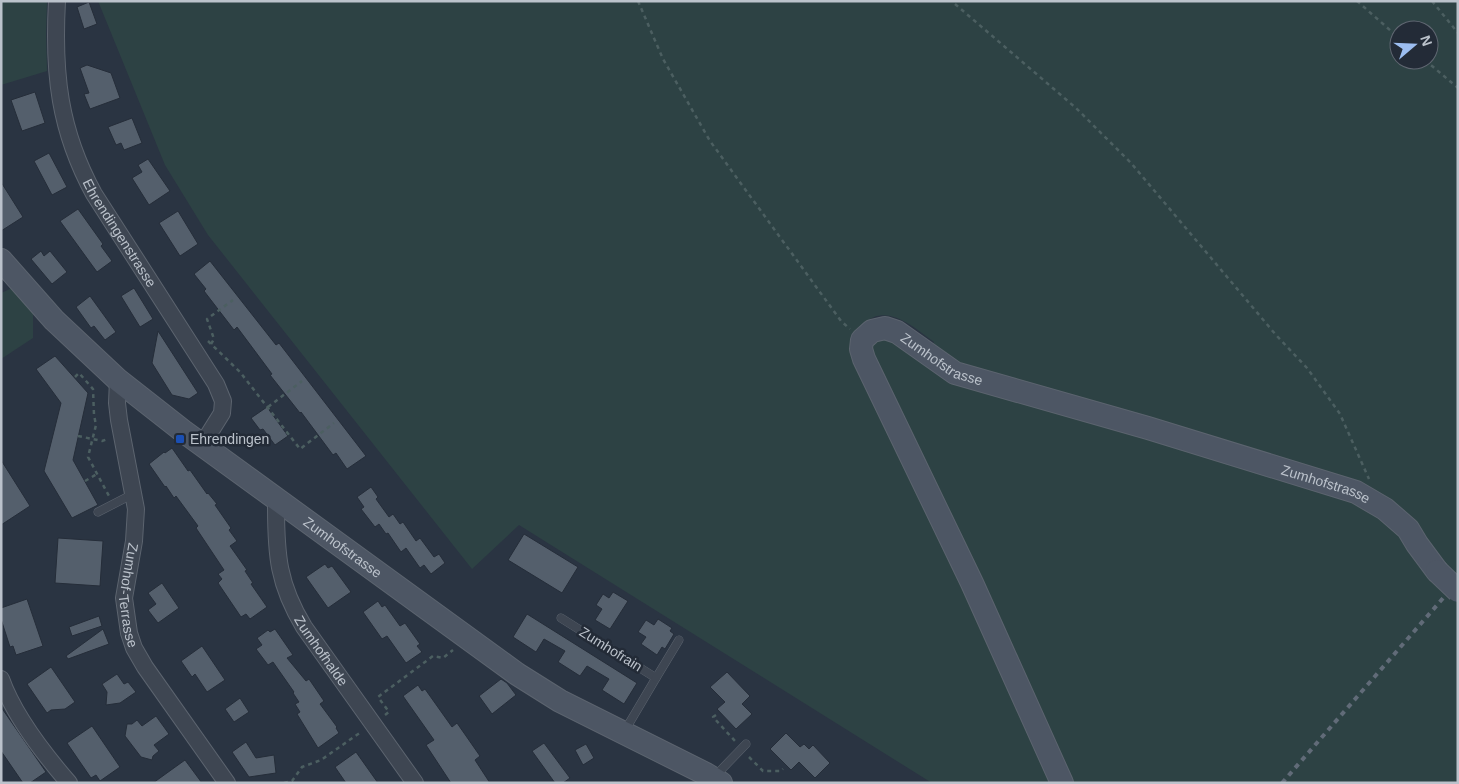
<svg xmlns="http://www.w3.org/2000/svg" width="1459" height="784" viewBox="0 0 1459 784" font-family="Arial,sans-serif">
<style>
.green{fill:#2d4244;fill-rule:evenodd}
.building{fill:#545f6c;stroke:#252d39}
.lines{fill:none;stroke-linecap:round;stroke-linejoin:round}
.lane-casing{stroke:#5c646f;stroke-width:9}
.street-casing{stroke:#5c646f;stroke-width:18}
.secondary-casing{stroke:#5c646f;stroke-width:24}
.path{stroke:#4c5f61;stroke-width:2.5;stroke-dasharray:4 4;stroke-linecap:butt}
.lane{stroke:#3e4652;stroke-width:8}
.street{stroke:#3e4652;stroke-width:16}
.secondary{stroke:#4d5664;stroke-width:22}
.rail{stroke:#616b78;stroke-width:4;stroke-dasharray:5 5;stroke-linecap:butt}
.secondary-bridge-casing{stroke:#5c646f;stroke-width:24;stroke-linecap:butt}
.secondary-bridge{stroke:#4d5664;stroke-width:22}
.transit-dot{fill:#1a4fb4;stroke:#232b37;stroke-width:2}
.labels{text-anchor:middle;stroke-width:5;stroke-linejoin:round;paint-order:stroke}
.street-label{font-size:14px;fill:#bbc2cb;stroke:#232b37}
.poi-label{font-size:14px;fill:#bbc2cb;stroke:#232b37;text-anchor:start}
</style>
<rect width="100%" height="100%" fill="#2a3442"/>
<!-- green -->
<g class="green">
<path d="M1,1H47L46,34L47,71L1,85Z"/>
<path d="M98,1H1458V574L1452,580L1401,518L979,375L928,349L934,342C916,329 888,303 866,322C861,326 856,334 850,340L852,346L1058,783H932L519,525L472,569L208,235L165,165ZM1399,30H1429V60H1399Z"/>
<path d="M12,288L33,313V338L1,359V293Z"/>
<path d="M878,334L951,376L1204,451L1375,510L1458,599V783H1067L925,476L868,340Z"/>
</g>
<!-- building -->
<g class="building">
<path d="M89,2L97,24L84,29L77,7Z"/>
<path d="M87,65L111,73L120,98L90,109L84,94L89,93L80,68Z"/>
<path d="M35,92L45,123L22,131L11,100Z"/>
<path d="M132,118L142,143L124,150L121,143L116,145L108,127Z"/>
<path d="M49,153L67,187L52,195L34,161Z"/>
<path d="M148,159L170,191L149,205L132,178L142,172L138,165Z"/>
<path d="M1,182L23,217L1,231Z"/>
<path d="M78,209L103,244L101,246L112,261L97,272L60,221Z"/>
<path d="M178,211L198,244L180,256L159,223Z"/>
<path d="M41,251L44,256L50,251L67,272L52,284L31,259Z"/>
<path d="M210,261L276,345L279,343L366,456L347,469L336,453L333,455L301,412L300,413L270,375L272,374L237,327L234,330L204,291L206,289L194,274Z"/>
<path d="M134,288L153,319L140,327L121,296Z"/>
<path d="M90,296L116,332L105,340L94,326L91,328L76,307Z"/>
<path d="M158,331L198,393L189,399L172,395L152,363Z"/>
<path d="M55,356L88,393L73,460L98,505L72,518L44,471L61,403L36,369Z"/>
<path d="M267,407L288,436L275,445L263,429L260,430L251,418Z"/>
<path d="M172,448L188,471L190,470L207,494L208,493L217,504L215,505L231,528L229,530L237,541L230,546L247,570L245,571L253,583L251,584L267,607L250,619L246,614L241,617L218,583L222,579L218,574L224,570L196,528L198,526L176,496L174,498L166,486L165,487L149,464L164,452L165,453Z"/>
<path d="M1,460L30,506L1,525Z"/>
<path d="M371,487L378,497L376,499L389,517L393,514L400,524L403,522L416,541L420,538L434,557L439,554L445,563L431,574L424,565L420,568L406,548L401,552L388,533L386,534L379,524L375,527L361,509L364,507L357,497Z"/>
<path d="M524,534L578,567L562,593L508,560Z"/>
<path d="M58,538L103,541L100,586L55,583Z"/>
<path d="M325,564L328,568L332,566L351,592L328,608L306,577Z"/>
<path d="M162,583L179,608L158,623L148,610L156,604L148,593Z"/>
<path d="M613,592L628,601L610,629L595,620L602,609L596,605L603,594L609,598Z"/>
<path d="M27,599L43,646L16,655L13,646L10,647L1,619V608Z"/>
<path d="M378,601L382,607L385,605L400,626L405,623L420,644L417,646L422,652L406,663L387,636L382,639L363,612Z"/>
<path d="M527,614L637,683L624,704L602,690L609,679L587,666L580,676L558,662L565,651L544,639L536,652L513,637Z"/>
<path d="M99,616L102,626L72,636L69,627Z"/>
<path d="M658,619L672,628L670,631L674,634L665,649L662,647L657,655L641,644L646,637L638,632L646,620L654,625Z"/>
<path d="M103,629L109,644L68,659L66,656Z"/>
<path d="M275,629L293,655L287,658L306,681L309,679L324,701L320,704L337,727L336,728L339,733L318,748L297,714L300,712L295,704L299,702L293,693L294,692L273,662L268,665L256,649L262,645L257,638L268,630L270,632Z"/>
<path d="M202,646L225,680L207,692L195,674L192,677L181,661Z"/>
<path d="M51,667L75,702L65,709L51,710L47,713L27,684Z"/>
<path d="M727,672L750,696L742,704L752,714L736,729L717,709L725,702L710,687Z"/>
<path d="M117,674L124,684L128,682L136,692L120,703L106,705L107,692L102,684Z"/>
<path d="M501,679L507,683L516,695L492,714L479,696Z"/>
<path d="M418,685L422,691L425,689L452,727L457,723L480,756L475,760L490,783H451L426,745L434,740L403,696Z"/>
<path d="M240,698L249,712L234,722L225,709Z"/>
<path d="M1,707L46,772L30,783H23L1,751Z"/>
<path d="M156,716L169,734L154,745L159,751L153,756L152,760L141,757L125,736L127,724H132L137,720L142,726Z"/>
<path d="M92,726L120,767L100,781L96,775L91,778L67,743Z"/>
<path d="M786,733L800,747L804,744L809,749L813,745L830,763L815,778L799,762L791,770L770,749Z"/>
<path d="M246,742L256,758L274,755L276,773L249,777L232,752Z"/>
<path d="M544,743L570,778L563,783H555L532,751Z"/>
<path d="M586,744L594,758L583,765L575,750Z"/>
<path d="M356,752L378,783H346L335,767Z"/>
<path d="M185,760L202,783H153Z"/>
</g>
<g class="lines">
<defs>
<g id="lane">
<path d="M98,512L133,494"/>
<path d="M561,618L656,678L624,732"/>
<path d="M656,678L679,640"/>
<path d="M716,778L719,772L746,744"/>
</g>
<g id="street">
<path id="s1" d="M57,1C53,73 59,130 94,194L216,384L223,401L222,413L202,445"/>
<path id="s2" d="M118,380L117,403L119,420L136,509L134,541L124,598L129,633L134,648L145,667L227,783"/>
<path id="s3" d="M278,500L276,506C276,555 278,584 304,627L415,783"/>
<path d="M1,679C14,716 43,753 69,783"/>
</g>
<g id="secondary">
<path id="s4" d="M1,260L54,320L118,380L183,431L517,674L560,701L706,774L721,783"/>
<path id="s5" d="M1062,783L972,583L864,359L861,349L862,340L872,331L885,328L897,332L955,373L1148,428L1356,492L1385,509L1408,529L1417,544L1437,571"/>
</g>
</defs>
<!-- lane casing -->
<use href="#lane" class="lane-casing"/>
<!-- street casing -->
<use href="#street" class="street-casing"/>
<!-- secondary casing -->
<use href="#secondary" class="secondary-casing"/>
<!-- path -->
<g class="path">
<path d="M638,1L663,59L710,141L841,321L850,329"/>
<path d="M1357,1L1399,38"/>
<path d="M1432,1L1458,33"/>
<path d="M955,4L1076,108L1131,163L1276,335L1307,368L1340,414L1369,479"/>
<path d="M1425,60L1458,88"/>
<path d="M208,341L240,372L300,449L334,423"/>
<path d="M211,344L214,339L207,319L233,300"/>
<path d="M75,377L79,373L93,389L94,415L96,425L88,457L109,496"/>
<path d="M268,407L302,381"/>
<path d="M78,436L102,441L108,439"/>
<path d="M85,481L97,474"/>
<path d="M385,715L389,712L378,697L433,656L443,658L453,650"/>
<path d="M716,715L713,717L735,741"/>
<path d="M749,757L763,771H781L783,769"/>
<path d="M284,783L292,781L302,767L321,760L361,732"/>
</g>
<!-- lane -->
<use href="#lane" class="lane"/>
<!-- street -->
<use href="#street" class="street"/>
<!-- secondary -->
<use href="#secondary" class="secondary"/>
<!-- rail -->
<path class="rail" d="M1282,783L1458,581"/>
<defs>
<path id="secondary-bridge" d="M1437,571L1458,591"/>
</defs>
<!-- secondary-bridge casing -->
<use href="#secondary-bridge" class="secondary-bridge-casing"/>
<!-- secondary-bridge -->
<use href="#secondary-bridge" class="secondary-bridge"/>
</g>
<!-- markers -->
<rect class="transit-dot" x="175" y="434" width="10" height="10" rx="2.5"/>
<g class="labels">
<!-- street labels -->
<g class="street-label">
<text dy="5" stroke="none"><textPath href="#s1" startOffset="246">Ehrendingenstrasse</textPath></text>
<text dy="5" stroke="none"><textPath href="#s5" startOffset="580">Zumhofstrasse</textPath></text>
<text dy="5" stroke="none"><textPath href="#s5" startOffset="985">Zumhofstrasse</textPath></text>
<text dy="5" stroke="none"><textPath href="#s4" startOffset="448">Zumhofstrasse</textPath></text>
<text dy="5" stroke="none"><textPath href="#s2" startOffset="218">Zumhof-Terrasse</textPath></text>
<text transform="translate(611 649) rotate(32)" y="5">Zumhofrain</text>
<text dy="5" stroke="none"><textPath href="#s3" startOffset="162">Zumhofhalde</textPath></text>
</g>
<!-- poi labels -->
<g class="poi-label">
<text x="190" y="444">Ehrendingen</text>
</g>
</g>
<!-- border -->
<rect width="1459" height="784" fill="none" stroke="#bbc2cb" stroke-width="5"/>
<!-- north arrow -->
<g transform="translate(1414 45) rotate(71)"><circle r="24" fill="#232b37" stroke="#606772"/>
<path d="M0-4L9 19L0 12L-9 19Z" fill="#9cbdf0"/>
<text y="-8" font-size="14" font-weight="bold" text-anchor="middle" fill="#bbc2cb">N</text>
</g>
</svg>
